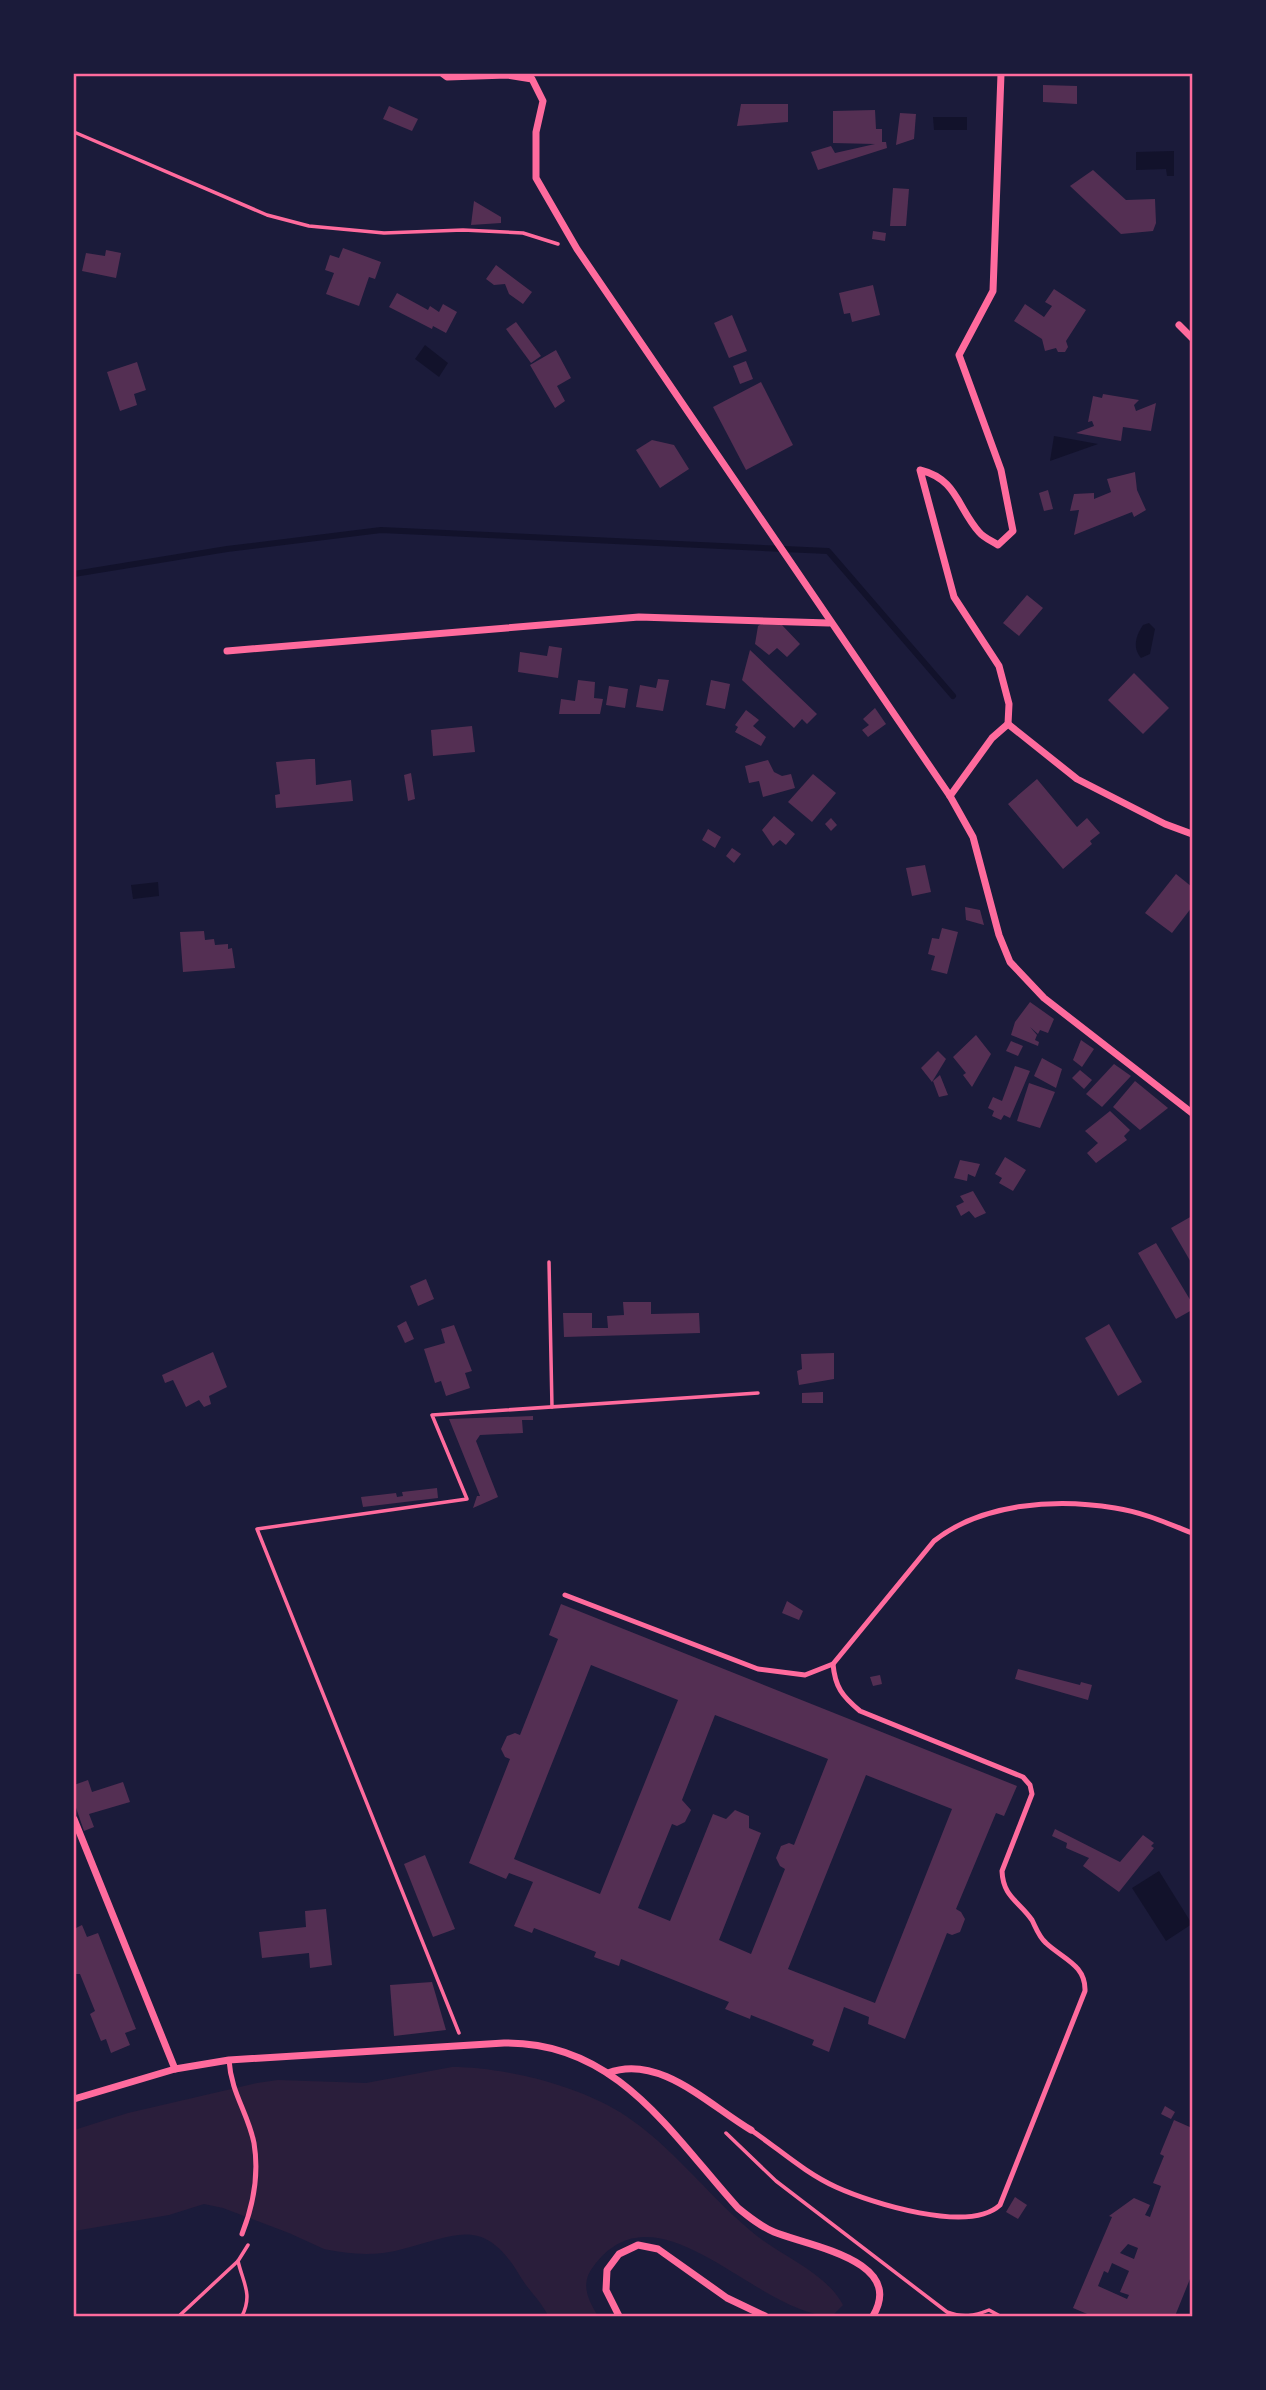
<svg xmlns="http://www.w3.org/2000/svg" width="1266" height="2390" viewBox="0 0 1266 2390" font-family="Barlow,sans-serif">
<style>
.green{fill:#2a1e3b}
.water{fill:#12122b}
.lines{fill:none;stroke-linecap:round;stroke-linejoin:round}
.stream{stroke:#12122b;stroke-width:6}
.building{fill:#542f53;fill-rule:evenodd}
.path{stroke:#ff6b9d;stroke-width:3.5}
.service{stroke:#ff6b9d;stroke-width:5}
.minor{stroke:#ff6b9d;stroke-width:7}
.neatline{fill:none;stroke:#ff6b9d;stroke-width:2.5}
</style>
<rect width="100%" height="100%" fill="#1b1b3a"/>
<!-- green -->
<path class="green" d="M452,2067C507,2067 589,2088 633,2121C679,2154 713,2201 757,2236C785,2258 826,2273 843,2305L832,2316C757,2316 658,2178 593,2267C580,2284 588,2300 598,2316H548C542,2302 528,2290 520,2276C482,2212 453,2238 395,2251C372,2256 347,2254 324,2249L289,2233L223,2208L204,2204L169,2215L74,2231V2130L128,2113L257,2083L278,2080L366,2083Z"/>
<!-- water -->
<g class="water">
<path d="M933,117H967V130H934Z"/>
<path d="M1174,151V176H1167L1166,169L1136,170V152Z"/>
<path d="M425,345L448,363L439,377L415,359Z"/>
<path d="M1054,436L1098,444L1050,461Z"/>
<path d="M1149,623L1155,629L1150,654L1141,658C1132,648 1136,635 1143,625Z"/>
<path d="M158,882L159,896L133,899L131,885Z"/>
<path d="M1159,1871L1192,1924L1166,1941L1132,1888Z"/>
</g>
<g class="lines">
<!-- stream -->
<path class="stream" d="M74,574L227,549L381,530L828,551L953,696"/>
</g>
<!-- building -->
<g class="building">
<path d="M1043,85L1077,86V104L1043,102Z"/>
<path d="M741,104H788V122L737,126Z"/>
<path d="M389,106L418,119L412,131L383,119Z"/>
<path d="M875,110L876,129H882V142H886L887,148L818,170L811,152L831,146L835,153L875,144L833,143V111Z"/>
<path d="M900,113L916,114L914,139L896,145Z"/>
<path d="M1093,170L1126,200L1155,199L1156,223L1153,231L1121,234L1070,186Z"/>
<path d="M893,188L909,189L906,226H890Z"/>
<path d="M474,201L501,217V223L471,225Z"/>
<path d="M873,231L886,233L885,241L872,239Z"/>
<path d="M343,248L381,262L375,279L369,277L359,306L326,294L334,273L325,270L330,255L339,258Z"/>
<path d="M106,250L121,253L116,278L82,271L86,253L105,256Z"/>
<path d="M496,265L532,292L523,304L509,294L505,284L494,285L486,279Z"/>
<path d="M873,285L880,315L852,322L850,313L844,314L839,293Z"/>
<path d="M1054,289L1086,310L1066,341L1068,347L1065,352H1058L1056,348L1045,351L1042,339L1014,321L1025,304L1044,317L1052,306L1045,302Z"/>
<path d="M397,293L428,310L430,306L439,312L443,304L457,312L446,333L433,326L432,329L389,307Z"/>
<path d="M732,315L747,351L729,358L714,323Z"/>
<path d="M516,322L541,356L531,363L506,329Z"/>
<path d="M556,350L571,378L557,386L565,401L555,408L530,365Z"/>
<path d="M746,361L753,379L740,384L733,366Z"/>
<path d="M137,362L146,390L134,394L137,405L120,411L107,372Z"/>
<path d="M761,382L793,445L746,470L713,407Z"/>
<path d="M1103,394L1139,400L1134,405L1136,411L1156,403L1151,431L1123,427L1121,441L1076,433L1094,426L1092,421L1088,422L1093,396L1102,398Z"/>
<path d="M652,440L674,445L689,469L660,488L636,450Z"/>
<path d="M1135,472L1137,490L1146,510L1134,517L1132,512L1074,535L1079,510L1070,511L1074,494L1094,493V499L1111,492L1107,479Z"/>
<path d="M1048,490L1053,509L1044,511L1039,493Z"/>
<path d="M1027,595L1043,608L1019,636L1003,623Z"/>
<path d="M761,624L782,625L800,644L787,657L777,648L769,655L755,644L758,626Z"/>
<path d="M549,646L562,648L558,678L518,672L520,652L547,656Z"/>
<path d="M750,650L817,714L807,724L802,719L794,728L742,680Z"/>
<path d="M1134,673L1169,708L1143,734L1108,700Z"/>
<path d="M658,679L669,680L663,711L636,707L640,685L656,688Z"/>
<path d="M578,680L595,682L594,698L603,699L600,714H559L561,699L575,701Z"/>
<path d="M711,680L730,684L725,709L706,705Z"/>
<path d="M609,686L628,689L625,708L606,705Z"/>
<path d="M875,708L886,724L868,737L862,730L869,725L863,719Z"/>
<path d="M746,710L759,720L753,726L766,737L761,746L735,732L738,727L735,725Z"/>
<path d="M472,726L475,752L433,756L431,730Z"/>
<path d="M309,759H315L316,785L351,780L353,801L276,808L275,795L280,794L276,762Z"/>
<path d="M768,760L774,772L782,776L791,774L795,788L763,797L759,781L749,783L745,766Z"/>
<path d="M411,773L415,799L408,801L404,775Z"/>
<path d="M813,774L836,793L812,822L788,802Z"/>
<path d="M1037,779L1077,827L1087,818L1100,833L1090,841L1092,844L1063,869L1008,804Z"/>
<path d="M774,816L795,834L786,845L780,840L773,846L762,830Z"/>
<path d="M831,818L837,825L831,831L825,824Z"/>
<path d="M708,829L721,837L715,848L702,840Z"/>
<path d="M732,848L741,854L734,863L726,856Z"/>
<path d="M925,865L931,892L912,896L906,868Z"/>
<path d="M1176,874L1192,887V907L1172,933L1145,913Z"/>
<path d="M965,907L980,910L984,925L966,920Z"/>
<path d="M942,928L958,932L947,974L931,970L935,956L928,954L932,938L939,939Z"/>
<path d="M204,931L205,940L214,939L215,945L228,944V949L232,948L235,968L183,972L180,932Z"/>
<path d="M1030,1002L1054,1019L1048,1033L1040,1030L1038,1034L1030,1027L1037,1035L1035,1040L1039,1042L1038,1046L1011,1035L1015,1022Z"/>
<path d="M976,1035L991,1054L972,1087L963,1075L966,1073L953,1057Z"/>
<path d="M1081,1040L1094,1049L1082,1067L1073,1060Z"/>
<path d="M1011,1041L1023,1046L1018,1056L1006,1051Z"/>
<path d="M938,1051L946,1059L932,1082L921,1068Z"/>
<path d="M1042,1058L1062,1069L1056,1088L1034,1076Z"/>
<path d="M1114,1064L1131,1076L1102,1107L1086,1094Z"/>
<path d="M1015,1066L1030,1071L1010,1118L1004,1115L1001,1120L992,1116L994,1111L988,1108L993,1097L1002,1101Z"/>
<path d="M1080,1070L1092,1080L1084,1089L1072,1078Z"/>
<path d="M940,1075L948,1095L939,1097L933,1081Z"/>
<path d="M1135,1081L1168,1108L1140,1130L1113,1107Z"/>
<path d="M1029,1083L1055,1092L1040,1128L1017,1121Z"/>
<path d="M1110,1111L1130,1130L1124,1136L1127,1140L1096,1163L1087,1153L1098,1143L1085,1131Z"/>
<path d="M1005,1157L1026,1170L1013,1191L999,1183L1002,1178L995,1174Z"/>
<path d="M960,1160L980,1164L975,1177L968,1174L967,1181L954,1178Z"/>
<path d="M973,1191L986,1213L975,1218L969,1211L961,1216L956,1206L964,1202L960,1196Z"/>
<path d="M1192,1216V1264L1171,1228Z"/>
<path d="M1156,1243L1192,1303V1310L1176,1319L1138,1253Z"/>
<path d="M426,1279L434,1299L418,1306L410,1286Z"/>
<path d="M623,1302H651V1314L699,1313L700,1333L564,1337L563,1313H592V1328H608L607,1316L624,1315Z"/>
<path d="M406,1321L414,1339L405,1343L397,1326Z"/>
<path d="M1109,1324L1142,1382L1118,1396L1085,1338Z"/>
<path d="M454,1325L472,1371L465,1373L470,1388L446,1396L441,1381L435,1383L424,1349L445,1343L441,1329Z"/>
<path d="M213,1352L227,1387L209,1396L211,1404L204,1407L199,1400L186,1407L173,1380L165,1383L162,1375Z"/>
<path d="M834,1353V1379L799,1385L797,1371L802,1369L801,1354Z"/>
<path d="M823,1392V1403H802V1393Z"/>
<path d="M533,1416V1420H522L523,1433L480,1435L476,1441L498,1497L473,1508L477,1496H480L449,1419Z"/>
<path d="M437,1488L438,1498L363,1507L361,1497L396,1493L397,1497L403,1496L402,1492Z"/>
<path d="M787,1601L803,1611L799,1620L782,1613Z"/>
<path d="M561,1604L1017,1786L1004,1816L996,1813L956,1909L961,1912L965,1919L960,1932L952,1935L947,1933L905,2039L868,2024L869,2017L844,2007L829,2052L812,2045L814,2040L751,2015L750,2019L725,2009L729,2002L621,1959L619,1966L594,1957L596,1952L534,1928L532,1933L514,1926L533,1882L509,1873L506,1879L469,1863L510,1759L505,1757L501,1749L507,1736L515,1733L520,1735L558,1639L549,1635ZM591,1665L678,1700L600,1894L514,1859ZM715,1715L828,1759L794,1845L789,1843L781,1846L776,1858L780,1866L785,1869L751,1954L719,1940L761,1833L749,1828V1816L735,1810L726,1819L713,1814L670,1921L638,1908L672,1824L677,1826L685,1822L691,1810L682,1800ZM866,1775L952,1809L875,2003L788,1969Z"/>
<path d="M1018,1669L1080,1685L1081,1682L1092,1685L1088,1700L1015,1679Z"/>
<path d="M880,1675L882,1684L873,1686L870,1677Z"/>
<path d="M88,1780L92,1792L123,1782L130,1802L89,1814L94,1827L84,1831L74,1802V1785Z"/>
<path d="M1055,1829L1120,1862L1143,1835L1154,1843L1151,1846L1154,1848L1119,1892L1083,1866L1089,1858L1066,1848L1067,1843L1052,1836Z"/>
<path d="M425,1855L455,1929L433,1937L404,1864Z"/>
<path d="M326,1909L332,1965L310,1968L309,1953L262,1958L259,1932L306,1927L305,1911Z"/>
<path d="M82,1925L87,1937L98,1933L136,2029L125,2033L130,2045L111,2053L106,2039L101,2041L90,2014L95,2011L80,1974H74V1929Z"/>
<path d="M432,1982L446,2030L394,2036L390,1985Z"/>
<path d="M1165,2106L1175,2112L1171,2119L1161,2114Z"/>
<path d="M1174,2120L1192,2128V2274L1175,2316H1092L1073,2308L1112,2217L1109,2216L1134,2198L1150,2205L1145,2215L1150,2217L1161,2186L1153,2183L1164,2156L1160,2154ZM1128,2244L1138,2248L1134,2259L1120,2253ZM1112,2263L1129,2271L1120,2292L1129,2295L1127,2299L1098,2286L1104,2271L1108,2273Z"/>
<path d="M1015,2197L1027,2205L1018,2219L1006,2212Z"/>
</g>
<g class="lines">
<!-- path -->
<g class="path">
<path d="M74,132L267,215L309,226L384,233L463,230L523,233L558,244"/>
<path d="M549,1262L552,1407"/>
<path d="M459,2033L257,1529L467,1499L432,1415L758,1393"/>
<path d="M726,2133L776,2181L947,2312C963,2318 974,2316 989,2310L1000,2316"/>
<path d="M238,2261C243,2283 253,2294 242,2316"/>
<path d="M179,2316L238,2261L248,2245"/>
</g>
<!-- service -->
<g class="service">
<path d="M565,1595L758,1669L805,1675L833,1664C835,1687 842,1696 860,1711L1023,1777L1030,1785L1032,1794L1002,1871C1003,1897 1019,1901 1032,1920C1036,1928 1039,1937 1046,1943C1063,1959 1086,1965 1085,1991L1000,2205C969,2234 871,2203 836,2187C805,2173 779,2149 751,2130"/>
<path d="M833,1664L934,1541C982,1503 1056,1498 1115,1508C1142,1512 1167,1523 1192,1533"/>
<path d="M229,2060C231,2093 248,2113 254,2143C259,2173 253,2206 242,2234"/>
</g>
<!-- minor -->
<g class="minor">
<path d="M443,74L447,77L507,75L532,79L543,101L536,132V178L577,249L950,796L973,837L999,935L1010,962L1044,998L1192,1113"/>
<path d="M1001,74L993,291L959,355L1001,470L1013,531L998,545C992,541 984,538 979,532C957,507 957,479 920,470L954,597L999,666L1009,704L1008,724"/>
<path d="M1179,325L1192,338"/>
<path d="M227,651L639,617L829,623"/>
<path d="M950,796L992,738L1008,724L1077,779L1165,824L1192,834"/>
<path d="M74,1819L175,2069"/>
<path d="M608,2073C659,2053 710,2106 751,2130"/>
<path d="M74,2099L175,2069L229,2060L504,2043C617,2041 671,2134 738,2208C749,2217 760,2226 774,2232C808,2246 906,2260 873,2316"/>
<path d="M619,2316L606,2290L607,2270L619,2254L638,2245L658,2249L727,2298L765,2316"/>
</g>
</g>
<!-- border -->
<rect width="1266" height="2390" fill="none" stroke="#1b1b3a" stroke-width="150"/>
<rect x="75" y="75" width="1116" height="2240" class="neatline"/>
</svg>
